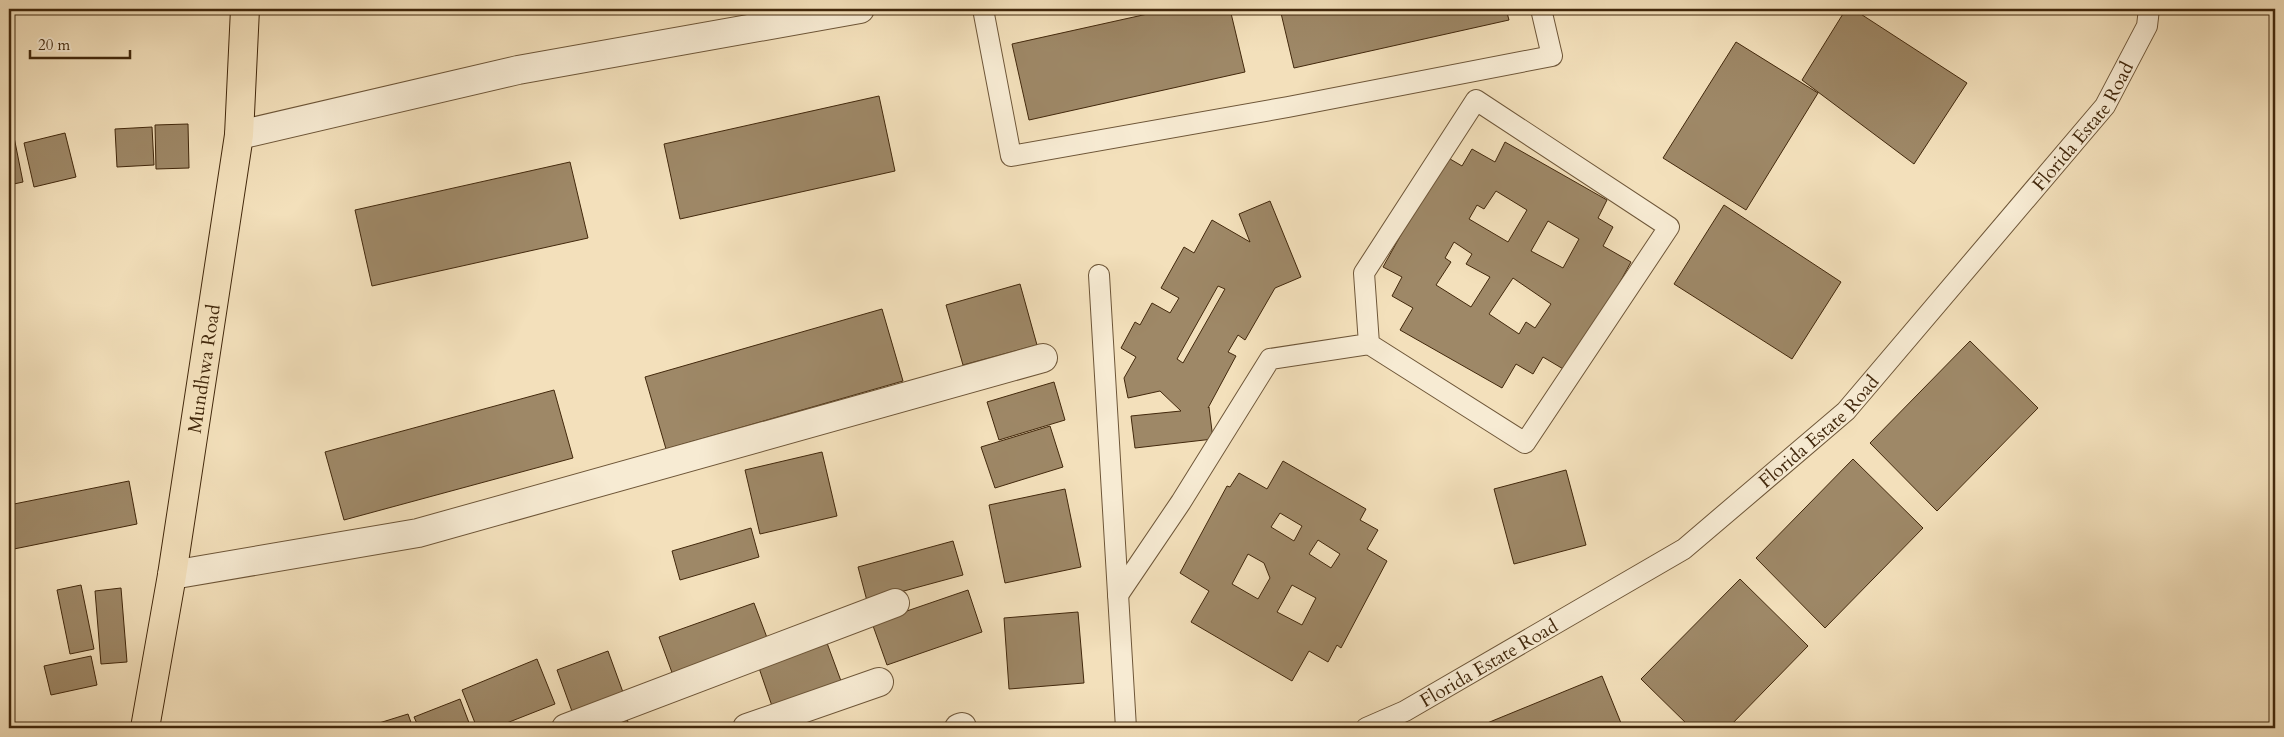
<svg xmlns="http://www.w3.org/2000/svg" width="2284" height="737" viewBox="0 0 2284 737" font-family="Cardo,serif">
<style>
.building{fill:#9e8867;stroke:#42280c;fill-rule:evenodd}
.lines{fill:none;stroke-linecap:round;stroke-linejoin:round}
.lane-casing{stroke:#6e5638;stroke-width:22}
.street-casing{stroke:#6e5638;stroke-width:30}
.primary-casing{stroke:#42280c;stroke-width:30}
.lane{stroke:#f7ebd3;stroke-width:20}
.street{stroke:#f7ebd3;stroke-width:28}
.primary{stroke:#f3e0bb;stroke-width:28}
.labels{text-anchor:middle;stroke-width:4;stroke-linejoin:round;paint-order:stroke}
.street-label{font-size:19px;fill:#42280c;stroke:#f7ebd3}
</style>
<rect width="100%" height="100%" fill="#f3e0bb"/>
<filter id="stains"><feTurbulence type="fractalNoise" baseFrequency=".004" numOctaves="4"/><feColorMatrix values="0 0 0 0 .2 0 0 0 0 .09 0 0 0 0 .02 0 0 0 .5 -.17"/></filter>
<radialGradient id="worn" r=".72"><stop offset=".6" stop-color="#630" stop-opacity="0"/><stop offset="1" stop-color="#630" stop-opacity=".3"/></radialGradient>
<!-- building -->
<g class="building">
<path d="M1170,9H1230L1245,72L1029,120L1012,44Z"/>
<path d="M1280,9H1506L1509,20L1294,68Z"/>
<path d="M1846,9H1853L1967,83L1914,164L1802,80Z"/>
<path d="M1736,42L1818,93L1746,210L1663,158Z"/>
<path d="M879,96L895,171L680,219L664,144Z"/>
<path d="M188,124L189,168L156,169L155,125Z"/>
<path d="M152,127L154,165L117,167L115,129Z"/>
<path d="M65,133L76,177L34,187L24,143Z"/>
<path d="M14,137L23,182L9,185V138Z"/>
<path d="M1505,142L1607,200L1598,218L1613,227L1603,246L1631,262L1570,373L1543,357L1533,374L1516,364L1502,388L1400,330L1413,308L1392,296L1402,277L1383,267L1445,156L1462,166L1472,149L1495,162ZM1496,191L1527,210L1508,242L1469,219L1477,205L1484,209ZM1548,221L1579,239L1563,268L1531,251ZM1454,242L1472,254L1466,264L1490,277L1471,307L1436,285L1451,262L1445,258ZM1513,278L1551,304L1535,328L1526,322L1519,334L1489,314Z"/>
<path d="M570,162L588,238L372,286L355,210Z"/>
<path d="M1270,201L1301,277L1275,288L1245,340L1238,335L1228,352L1236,356L1208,408L1209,407L1213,439L1135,448L1131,416L1181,411L1160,391L1128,398L1124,378L1136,357L1121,348L1135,322L1140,325L1152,303L1170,313L1179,298L1161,288L1184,247L1194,253L1212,220L1250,242L1239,214ZM1218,286L1225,289L1183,363L1177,359Z"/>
<path d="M1724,205L1841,282L1792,359L1674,284Z"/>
<path d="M1020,284L1037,345L963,365L946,305Z"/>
<path d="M882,309L903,381L666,449L645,377Z"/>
<path d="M1970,341L2038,408L1937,511L1870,443Z"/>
<path d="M1054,382L1065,420L999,440L987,402Z"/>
<path d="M554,390L573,458L344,520L325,452Z"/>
<path d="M1050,426L1063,467L995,488L981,447Z"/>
<path d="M822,452L837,516L760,534L745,470Z"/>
<path d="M1853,459L1923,528L1825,628L1756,558Z"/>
<path d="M1283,461L1366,509L1360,520L1378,530L1367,549L1387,561L1341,648L1337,645L1328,662L1309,651L1292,681L1191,622L1209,591L1180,573L1227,486L1230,487L1239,473L1267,489ZM1280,513L1302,526L1294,541L1271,527ZM1318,540L1340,554L1331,568L1309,554ZM1248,554L1264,563L1270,578L1258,599L1232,584ZM1292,585L1316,598L1302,625L1277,612Z"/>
<path d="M1566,470L1586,545L1514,564L1494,489Z"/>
<path d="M129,481L137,524L9,550V505Z"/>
<path d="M1065,489L1081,567L1005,583L989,505Z"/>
<path d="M751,528L759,557L680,580L672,551Z"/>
<path d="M953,541L963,575L867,601L858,567Z"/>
<path d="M1740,579L1808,646L1728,728H1691L1641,679Z"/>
<path d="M81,585L94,649L70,654L57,590Z"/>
<path d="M121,588L127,662L101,664L95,591Z"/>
<path d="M968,590L982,632L887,665L872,623Z"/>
<path d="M754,603L769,643L674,678L659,637Z"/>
<path d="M1078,612L1084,683L1009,689L1004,618Z"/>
<path d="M827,643L841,681L772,706L759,668Z"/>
<path d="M608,651L624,695L573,714L557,670Z"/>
<path d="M91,656L97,685L51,695L44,666Z"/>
<path d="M537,659L555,704L494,728H477L462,690Z"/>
<path d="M1602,676L1623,728H1475Z"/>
<path d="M460,699L471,728H419L414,717Z"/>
<path d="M408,714L413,728H363Z"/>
<path d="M627,719L630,728H603Z"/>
</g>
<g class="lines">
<defs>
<g id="lane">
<path d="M983,9L1011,156L1288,107L1552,56L1541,9"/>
<path d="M1099,275L1126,728"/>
<path d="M1118,595L1181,502L1270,359L1369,344L1525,443L1669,227L1476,100L1364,273L1369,344"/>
<path id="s1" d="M1366,728L1405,711L1684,549L1846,411L2105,106L2147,26L2149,9"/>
</g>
<g id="street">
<path d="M239,135L518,70L860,9"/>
<path d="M172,575L418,533L1043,358"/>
<path d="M566,728L895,603"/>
<path d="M747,728L879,682"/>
<path d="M959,728L962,727"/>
</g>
<g id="primary">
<path id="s2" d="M145,728L172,575L239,135L245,9"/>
</g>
</defs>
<!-- lane casing -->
<use href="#lane" class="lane-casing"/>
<!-- street casing -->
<use href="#street" class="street-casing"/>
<!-- primary casing -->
<use href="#primary" class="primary-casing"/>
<!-- lane -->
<use href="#lane" class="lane"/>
<!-- street -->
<use href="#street" class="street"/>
<!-- primary -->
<use href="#primary" class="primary"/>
</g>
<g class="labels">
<!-- street labels -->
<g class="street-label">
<text dy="7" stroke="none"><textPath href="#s1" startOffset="949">Florida Estate Road</textPath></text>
<text dy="7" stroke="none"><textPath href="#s2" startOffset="364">Mundhwa Road</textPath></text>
<text dy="7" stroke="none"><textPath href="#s1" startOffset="544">Florida Estate Road</textPath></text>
<text dy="7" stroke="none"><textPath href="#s1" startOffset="139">Florida Estate Road</textPath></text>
</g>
</g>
<!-- margin -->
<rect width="2284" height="737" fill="none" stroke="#f3e0bb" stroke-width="30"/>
<rect x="10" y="10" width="2264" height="717" fill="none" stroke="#42280c" stroke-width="2.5"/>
<rect x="15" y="15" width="2254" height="707" fill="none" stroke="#42280c"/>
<!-- scale -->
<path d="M30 50v8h100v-8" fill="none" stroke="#42280c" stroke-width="2.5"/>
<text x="38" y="50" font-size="15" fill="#42280c" stroke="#f7ebd3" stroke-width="4" paint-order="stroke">20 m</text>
<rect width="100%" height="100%" filter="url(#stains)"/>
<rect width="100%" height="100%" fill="url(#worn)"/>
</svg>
